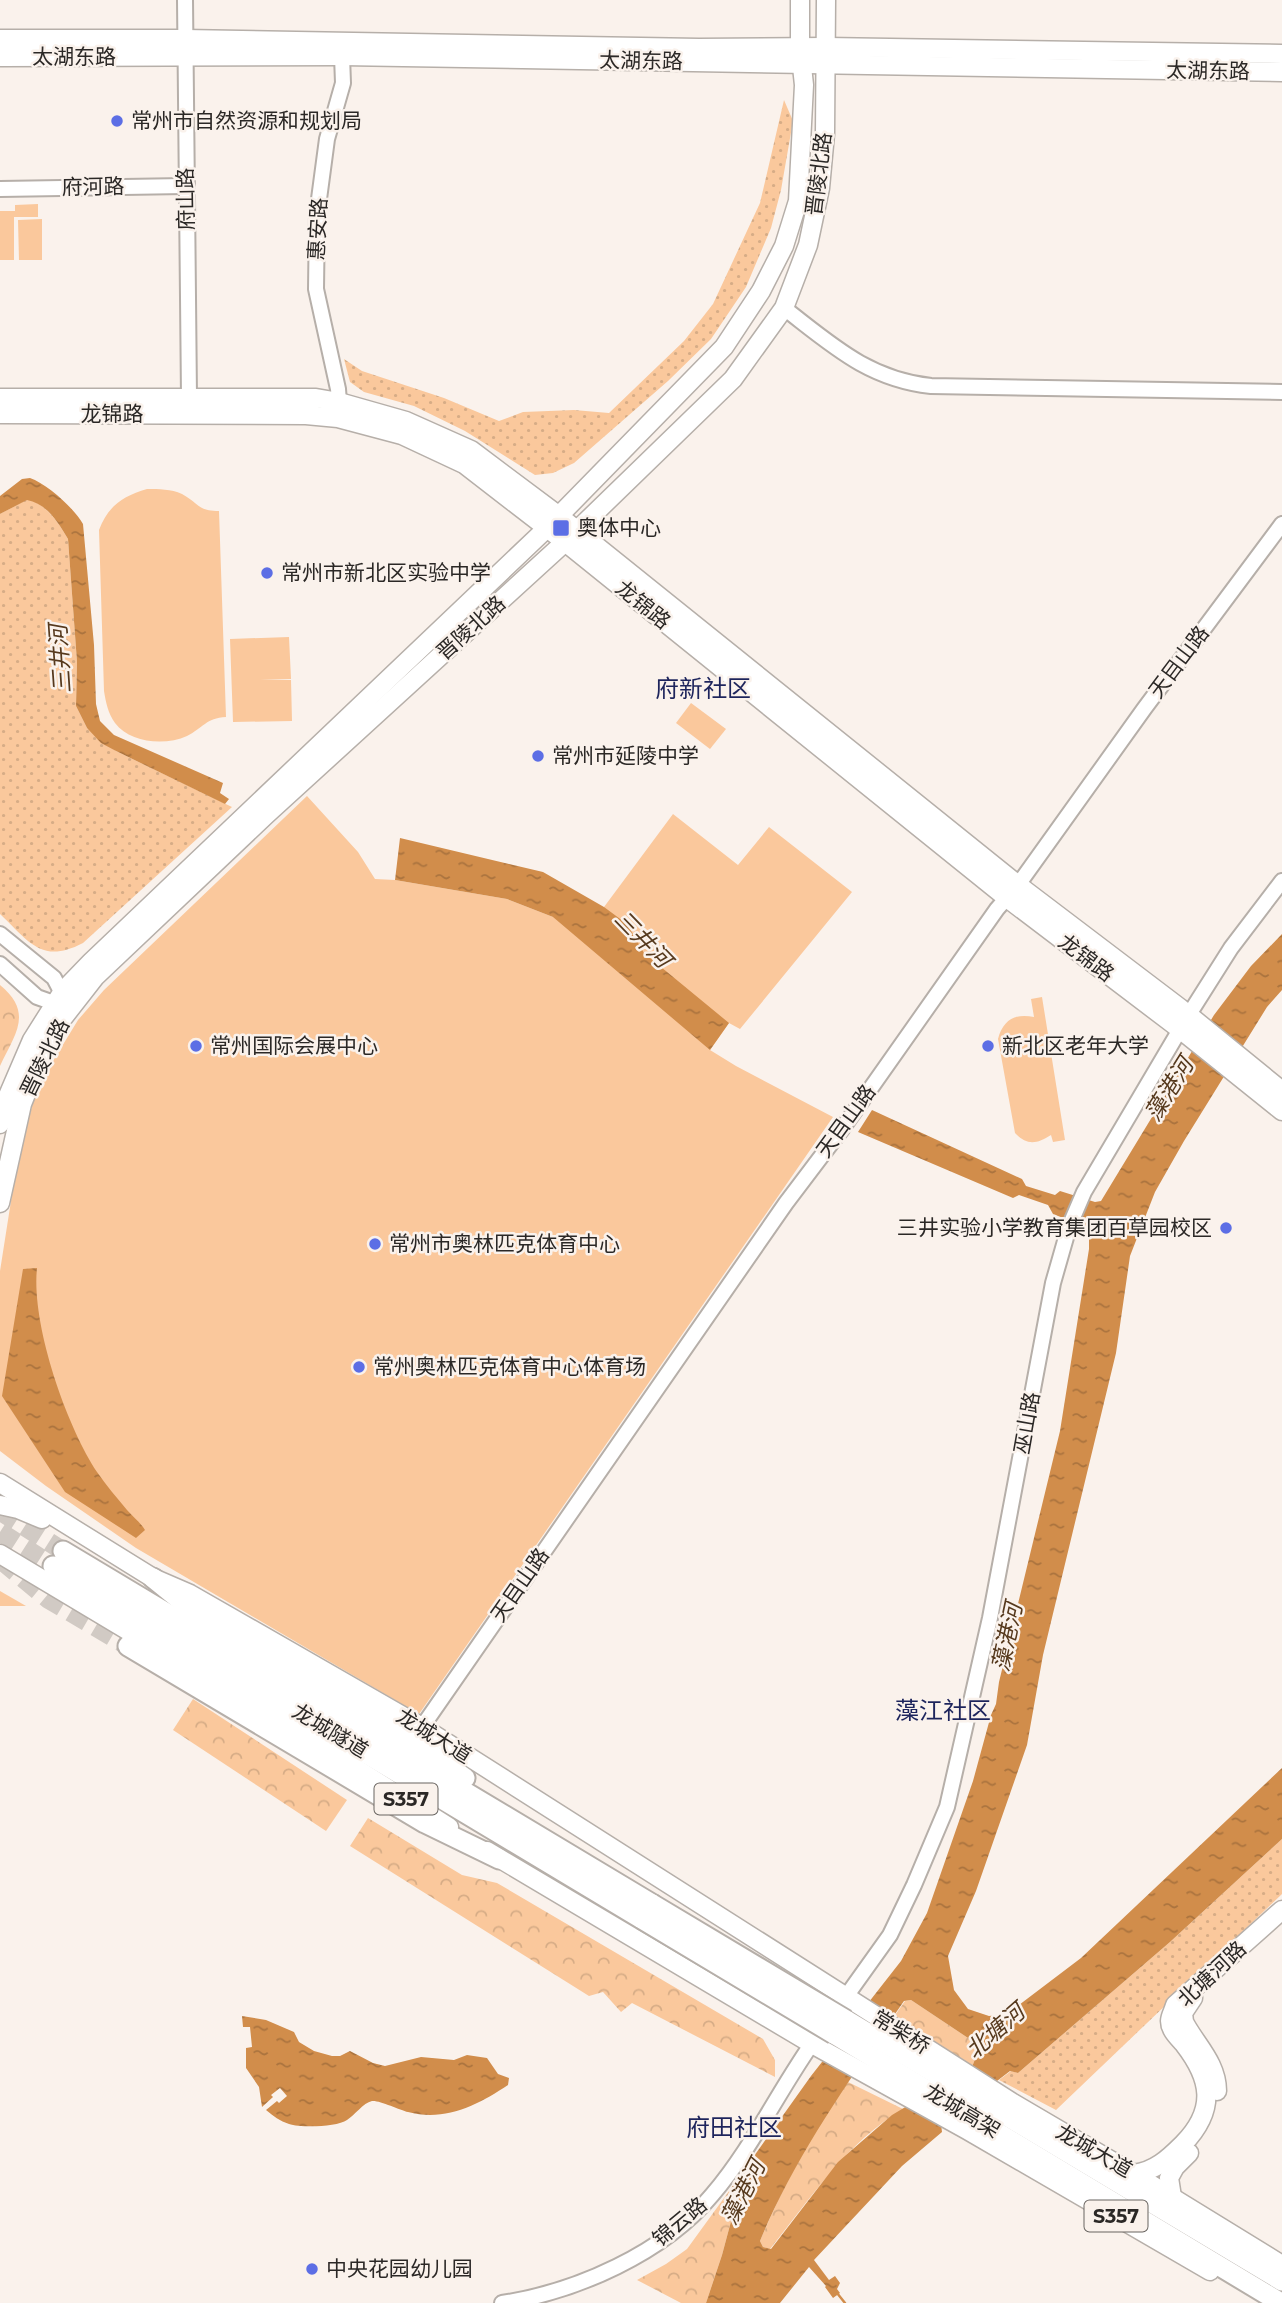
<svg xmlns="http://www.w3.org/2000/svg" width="1282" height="2303" viewBox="0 0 1282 2303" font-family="Montserrat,'Noto Sans SC',sans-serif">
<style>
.grass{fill:url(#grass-dots)}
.forest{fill:url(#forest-crowns)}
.pitch{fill:#fac89c}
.water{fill:url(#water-ripples);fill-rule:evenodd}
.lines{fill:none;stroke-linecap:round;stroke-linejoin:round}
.stream{stroke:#d18d4b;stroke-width:2.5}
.highway-tunnel{stroke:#d1cac4;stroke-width:19;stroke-dasharray:19 10;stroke-linecap:butt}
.minor-casing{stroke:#b6afa9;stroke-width:18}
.major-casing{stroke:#b6afa9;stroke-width:21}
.highway-casing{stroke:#b6afa9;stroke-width:23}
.minor{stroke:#fff;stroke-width:14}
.major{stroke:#fff;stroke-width:18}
.highway{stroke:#fff;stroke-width:19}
.highway-bridge-casing{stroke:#b6afa9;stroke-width:23;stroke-linecap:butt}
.highway-bridge{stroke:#fff;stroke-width:19}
.poi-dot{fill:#5c6ee5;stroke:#faf2ec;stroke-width:2.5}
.labels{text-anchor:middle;stroke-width:5;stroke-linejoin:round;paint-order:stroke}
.shield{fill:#faf2ec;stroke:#696561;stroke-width:2}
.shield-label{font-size:19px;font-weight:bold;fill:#2b2826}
.street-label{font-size:21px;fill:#2b2826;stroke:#faf2ec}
.poi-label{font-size:21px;fill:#2b2826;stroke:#faf2ec;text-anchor:start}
.water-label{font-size:23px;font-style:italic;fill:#56391d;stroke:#faf2ec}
.quarter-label{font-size:24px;fill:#1d245c;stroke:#faf2ec}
</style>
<defs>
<pattern id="grass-dots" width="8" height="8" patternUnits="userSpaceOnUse" patternTransform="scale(1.75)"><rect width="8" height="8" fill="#fac89c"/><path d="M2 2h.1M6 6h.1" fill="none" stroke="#d6ac86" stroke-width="1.8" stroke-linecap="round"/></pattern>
<pattern id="forest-crowns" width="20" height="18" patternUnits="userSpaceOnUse" patternTransform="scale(1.75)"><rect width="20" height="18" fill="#fac89c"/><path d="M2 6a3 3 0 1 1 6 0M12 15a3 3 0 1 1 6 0" fill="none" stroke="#d6ac86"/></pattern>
<pattern id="water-ripples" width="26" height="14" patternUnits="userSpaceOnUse" patternTransform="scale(1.75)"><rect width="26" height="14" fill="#d18d4b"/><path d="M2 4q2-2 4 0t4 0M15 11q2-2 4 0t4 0" fill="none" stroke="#aa733e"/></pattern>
</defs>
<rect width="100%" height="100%" fill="#faf2ec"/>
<!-- grass -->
<g class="grass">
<path d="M784,100L793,121L781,190L771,228L746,287L711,339L668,381L574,463L553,473L535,475L465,431L414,406L364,392L350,382L344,359L362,371L444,398L499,421L523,412L574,410L609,413L684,341L713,304L760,203Z"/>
<path d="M28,499C47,505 58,522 68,539L77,662L76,706L87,728L116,751L232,807L83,943C41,965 29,941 0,914V514Z"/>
<path d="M1282,1839V1894L1056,2110L999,2080L1011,2071L1018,2073L1170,1942Z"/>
</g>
<!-- forest -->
<g class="forest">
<path d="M0,985C34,1013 15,1034 0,1066Z"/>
<path d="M0,1591L26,1606H0Z"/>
<path d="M193,1699L347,1800L326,1831L173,1730Z"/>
<path d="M368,1818L462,1875L497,1883L763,2039L775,2060V2077L632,2003L621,2012L603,1992L589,1996L350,1846Z"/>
<path d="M911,2000L971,2040L977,2054L972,2067L893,2018L905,2001Z"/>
<path d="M848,2082L903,2109C847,2142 810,2199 770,2249L763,2247L760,2241C783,2186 813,2131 848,2082Z"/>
<path d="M732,2187L737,2199L722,2255L706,2303H681L637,2280L666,2264L687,2249Z"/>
</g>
<!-- pitch -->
<g class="pitch">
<path d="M38,204V217H14V260H0V211H15V205Z"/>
<path d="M42,219V260H19L18,220Z"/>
<path d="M147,489C159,489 171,489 182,494C199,503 197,511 219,511L226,717C206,718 203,728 187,736C165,746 130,743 115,723C108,713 106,703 104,691L99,530C108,506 123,496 147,489Z"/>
<path d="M289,637L291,679L260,680H291L292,721L233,722L230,639Z"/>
<path d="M691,703L726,729L710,749L676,723Z"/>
<path d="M307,796L358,852L375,879L395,880L507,899L553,917L604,907L673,814L738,865L769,827L852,892L740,1029L729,1023L710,1050L736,1066L833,1117L419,1714L136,1548L46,1486L0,1451V1271L19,1150L34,1100L53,1061L78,1020L104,990Z"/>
<path d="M1042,997L1065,1140L1053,1142L1051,1135C1037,1144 1027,1146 1015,1133L998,1039C1003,1020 1015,1013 1034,1017L1031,999Z"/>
</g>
<!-- water -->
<g class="water">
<path d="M30,478C47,484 74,508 83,524L94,645L96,704L100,721L114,735L223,783L220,793L229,799L225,804L116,751L101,743L87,728L76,706L77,662L68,539C58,522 47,504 27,500L0,514V496L22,479Z"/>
<path d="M400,838L543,872L604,907L627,924L644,953L729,1023L710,1050L553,917L507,899L395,880Z"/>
<path d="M1282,934V990L1267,1007L1184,1141L1155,1192L1130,1256L1116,1353L1043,1655L1027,1745L976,1891L948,1956L954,1990L968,2009L989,2016L1007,2014L1081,1958L1282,1768V1839L1170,1942L1018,2073L1010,2071L941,2124L942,2132L902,2166L814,2260L829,2280L835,2276L840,2283L837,2289L840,2293L833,2298L825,2287L826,2286L809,2267L780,2303H706L722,2255L737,2199L732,2187L811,2076L901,1961L927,1913L973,1781L991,1715L996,1704L999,1682L1060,1431L1089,1249V1236L1086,1227L1053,1214L1048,1205L1019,1195L1013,1198L858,1132L872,1110L1022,1179L1026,1186L1055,1195L1060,1191L1095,1202L1101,1201L1214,1015L1251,966ZM911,2000L971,2040L977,2054L972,2067L892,2115L838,2162L771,2249L763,2247L760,2241C796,2154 851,2078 904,2001Z"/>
<path d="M37,1268C31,1324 66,1425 97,1472C106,1485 117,1498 127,1510C133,1517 140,1522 145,1530L136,1538L65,1492L2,1396L23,1269Z"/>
<path d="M242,2016L266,2020L294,2032L299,2042L314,2051L332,2056H340L350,2051L373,2063L385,2066L421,2057L454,2060L467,2055L487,2058L498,2074L509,2078L508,2085C478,2105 445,2122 408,2112C400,2110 379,2100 372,2101C363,2103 355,2115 347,2120C337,2127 301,2128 289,2124C280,2121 273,2116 266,2110L277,2101L279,2103L287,2096L280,2088L271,2095L273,2097L262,2107L259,2087L246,2068V2048L252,2047L250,2027H243Z"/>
</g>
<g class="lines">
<!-- stream -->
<path class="stream" d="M837,2293L845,2303"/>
<!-- highway-tunnel -->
<g class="highway-tunnel">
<path d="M0,1511L63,1551"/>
<path d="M0,1532L53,1566"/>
<path d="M1,1560L48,1599L128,1646"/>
</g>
<defs>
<g id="minor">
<path d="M185,0L189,397"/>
<path d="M0,189L185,186"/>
<path d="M784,308C832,345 868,379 931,386L1282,392"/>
<path d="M339,402L338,389L316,289L317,214L327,139L343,83L342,56"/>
<path d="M0,934L54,978L66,1001"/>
<path d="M0,964L37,997L65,1007"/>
<path d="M422,1727L786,1203L842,1129L997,909L1018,885L1144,709L1282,524"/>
<path d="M840,2005L890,1935L914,1885L947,1807L990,1618L1053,1283L1069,1227L1084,1192L1188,1016L1231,948L1282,881"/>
<path d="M502,2303C576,2292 664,2253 712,2195C754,2146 780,2087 818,2035"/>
</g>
<g id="major">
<path d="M0,39H185L699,48L826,47L1282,54"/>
<path d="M0,57L342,56L1282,72"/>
<path d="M0,398H316L339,402L406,421L471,450L559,516L1018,885L1180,1008L1282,1091"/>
<path d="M0,414L306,415L338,418L402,435L464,464L565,542L1007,898L1181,1030L1282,1111"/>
<path d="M0,1124L7,1098L32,1040L63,991L91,962L547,528L724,347L761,291L784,246L798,201L804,85L800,48V0"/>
<path d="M0,1203L22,1104L44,1049L63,1018L95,977L266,815L565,542L733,379L784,308L808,245L820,188L825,134L826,0"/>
<path d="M0,1483L153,1578L190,1594L422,1727L1013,2103L1134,2174L1282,2265"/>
<path d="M0,1505L18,1509L42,1519"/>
<path d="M0,1554L279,1721"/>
<path d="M330,1752L449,1827"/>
<path d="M487,1851L812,2044L967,2130L1210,2271"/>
<path d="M1193,1998L1183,2013L1184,2022C1196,2045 1217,2063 1217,2091"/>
<path d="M1134,2174C1155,2171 1168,2159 1183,2144C1217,2109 1211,2079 1184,2044C1178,2037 1170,2030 1170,2021C1170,2016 1174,2010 1175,2005L1282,1910"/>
<path d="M1172,2197L1169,2178L1175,2167L1189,2153"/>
</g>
<g id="highway">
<path d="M63,1551L652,1904"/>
<path d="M53,1566L642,1919"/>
<path d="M153,1578L195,1612L424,1749L465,1778"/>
<path d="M128,1646L425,1823L499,1859"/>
<path d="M269,1715L346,1755"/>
<path d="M846,2020L1282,2281"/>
<path d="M834,2034L1281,2303"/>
</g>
</defs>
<!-- minor casing -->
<use href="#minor" class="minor-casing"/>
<!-- major casing -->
<use href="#major" class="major-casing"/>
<!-- highway casing -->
<use href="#highway" class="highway-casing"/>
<!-- minor -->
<use href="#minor" class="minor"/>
<!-- major -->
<use href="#major" class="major"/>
<!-- highway -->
<use href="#highway" class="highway"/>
<defs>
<g id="highway-bridge">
<path d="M652,1904L846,2020"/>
<path d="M642,1919L834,2034"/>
</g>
</defs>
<!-- highway-bridge casing -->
<use href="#highway-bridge" class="highway-bridge-casing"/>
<!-- highway-bridge -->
<use href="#highway-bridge" class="highway-bridge"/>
</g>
<!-- markers -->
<g class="poi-dot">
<circle cx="117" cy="121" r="7"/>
<rect x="552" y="519" width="18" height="18" rx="3.5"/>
<circle cx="267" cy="573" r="7"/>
<circle cx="538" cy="756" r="7"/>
<circle cx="196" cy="1046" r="7"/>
<circle cx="988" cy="1046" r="7"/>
<circle cx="1226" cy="1228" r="7"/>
<circle cx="375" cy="1244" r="7"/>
<circle cx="359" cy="1367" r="7"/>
<circle cx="312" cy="2269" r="7"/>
</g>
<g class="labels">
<!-- shield labels -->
<g class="shield">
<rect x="374.5" y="1783.5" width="63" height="31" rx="5"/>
<rect x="1084.5" y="2200.5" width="63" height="31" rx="5"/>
</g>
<g class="shield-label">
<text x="406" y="1806">S357</text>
<text x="1116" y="2223">S357</text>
</g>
<!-- street labels -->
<g class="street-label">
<text x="74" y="64">太湖东路</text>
<text transform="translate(641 61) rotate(1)" y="7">太湖东路</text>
<text transform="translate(1208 71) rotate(1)" y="7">太湖东路</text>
<text transform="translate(819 174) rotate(-83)" y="7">晋陵北路</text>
<text transform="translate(93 187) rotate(-1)" y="7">府河路</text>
<text transform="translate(186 199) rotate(-91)" y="7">府山路</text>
<text transform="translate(318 229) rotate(-87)" y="7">惠安路</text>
<text x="112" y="421">龙锦路</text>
<text transform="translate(643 605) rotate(39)" y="7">龙锦路</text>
<text transform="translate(471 628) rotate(-42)" y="7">晋陵北路</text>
<text transform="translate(1179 662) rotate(-53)" y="7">天目山路</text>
<text transform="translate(1086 958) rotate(37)" y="7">龙锦路</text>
<text transform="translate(45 1058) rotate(-64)" y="7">晋陵北路</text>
<text transform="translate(846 1121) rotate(-54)" y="7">天目山路</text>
<text transform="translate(1027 1423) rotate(-80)" y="7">巫山路</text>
<text transform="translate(520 1585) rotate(-55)" y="7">天目山路</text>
<text transform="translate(330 1731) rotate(31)" y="7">龙城隧道</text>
<text transform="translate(434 1736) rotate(32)" y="7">龙城大道</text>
<text transform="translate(1212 1974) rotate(-43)" y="7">北塘河路</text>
<text transform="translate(901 2032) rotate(32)" y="7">常柴桥</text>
<text transform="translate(962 2111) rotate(31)" y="7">龙城高架</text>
<text transform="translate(1094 2151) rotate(30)" y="7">龙城大道</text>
<text transform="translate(680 2222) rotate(-40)" y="7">锦云路</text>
</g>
<!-- poi labels -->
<g class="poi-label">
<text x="131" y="128">常州市自然资源和规划局</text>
<text x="577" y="535">奥体中心</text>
<text x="281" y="580">常州市新北区实验中学</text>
<text x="552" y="763">常州市延陵中学</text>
<text x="210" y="1053">常州国际会展中心</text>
<text x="1002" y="1053">新北区老年大学</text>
<text x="1212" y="1235" text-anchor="end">三井实验小学教育集团百草园校区</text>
<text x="389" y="1251">常州市奥林匹克体育中心</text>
<text x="373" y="1374">常州奥林匹克体育中心体育场</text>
<text x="326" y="2276">中央花园幼儿园</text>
</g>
<!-- water labels -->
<g class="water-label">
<text transform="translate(60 659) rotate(-94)" y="8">三井河</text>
<text transform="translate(643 939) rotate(46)" y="8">三井河</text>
<text transform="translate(1169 1089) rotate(-58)" y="8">藻港河</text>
<text transform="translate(1007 1637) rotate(-78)" y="8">藻港河</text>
<text transform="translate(995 2031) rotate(-41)" y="8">北塘河</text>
<text transform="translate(743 2192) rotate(-63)" y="8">藻港河</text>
</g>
<!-- quarter labels -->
<g class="quarter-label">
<text x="703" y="697">府新社区</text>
<text x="943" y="1719">藻江社区</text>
<text x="734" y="2136">府田社区</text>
</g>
</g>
</svg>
